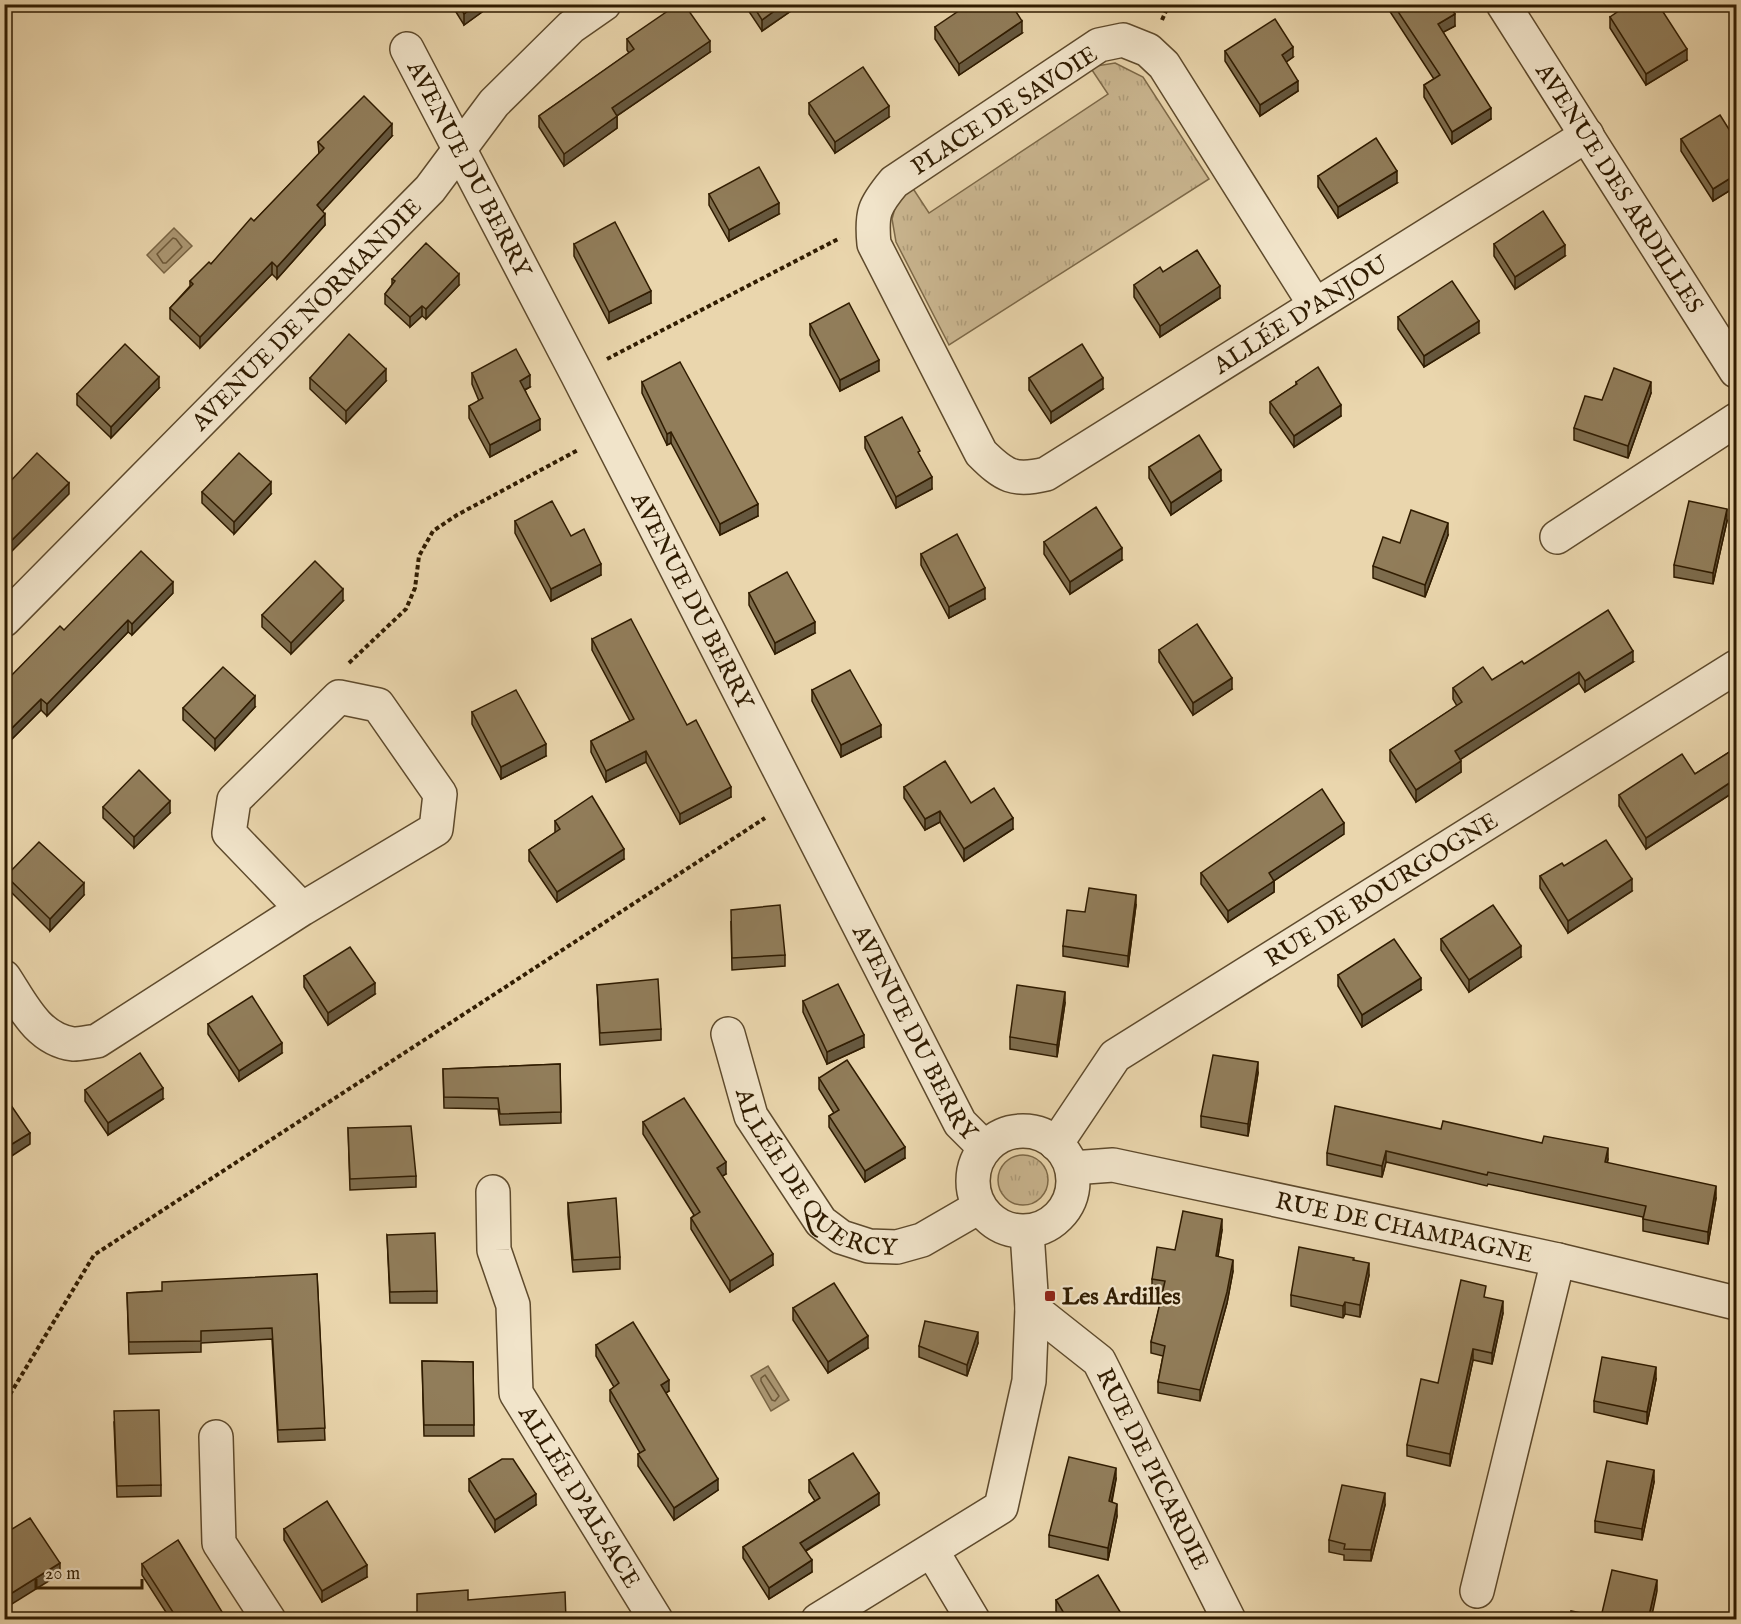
<svg xmlns="http://www.w3.org/2000/svg" width="1741" height="1624" viewBox="0 0 1741 1624" font-family="'IM FELL English',serif">
<style>
.grass{fill:url(#grass-tufts);stroke:#7d6948;stroke-width:1.5}
.water{fill:#ab9773;stroke:#7a6645;stroke-width:1.5}
.lines{fill:none;stroke-linecap:round;stroke-linejoin:round}
.shore{stroke:#6e5a3a;stroke-width:1.5}
.minor-casing{stroke:#5e4a2c;stroke-width:36}
.path{stroke:#301c01;stroke-width:4;stroke-dasharray:4.5 3;stroke-linecap:butt}
.minor{stroke:#f1e4ca;stroke-width:33}
.wall{fill:#7d6c4d;stroke:#301c01;stroke-width:1.5}
.shaded-wall{fill:#66583f;stroke:#301c01;stroke-width:1.5}
.building{fill:#917d5a;stroke:#301c01;stroke-width:1.5}
.poi-dot{fill:#8f2418;stroke:#f1e4ca;stroke-width:2}
.labels{text-anchor:middle;stroke-width:4.5;stroke-linejoin:round;paint-order:stroke}
.street-label{font-size:24px;fill:#301c01;stroke:#f1e4ca}
.poi-label{font-size:24px;font-weight:bold;fill:#301c01;stroke:#f1e4ca;text-anchor:start}
</style>
<defs>
<pattern id="grass-tufts" width="24" height="20" patternUnits="userSpaceOnUse" patternTransform="scale(1.5)"><rect width="24" height="20" fill="#cab690"/><path d="M3 7l-1-3M5 7V3M7 7l1-3M15 17l-1-3M17 17v-4M19 17l1-3" fill="none" stroke="#ae9c7a"/></pattern>
</defs>
<rect width="100%" height="100%" fill="#ead6ad"/>
<filter id="stains"><feTurbulence type="fractalNoise" baseFrequency=".00333" numOctaves="4"/><feColorMatrix values="0 0 0 0 .2 0 0 0 0 .09 0 0 0 0 .02 0 0 0 .5 -.17"/></filter>
<radialGradient id="worn" r=".72"><stop offset=".6" stop-color="#630" stop-opacity="0"/><stop offset="1" stop-color="#630" stop-opacity=".3"/></radialGradient>
<!-- grass -->
<g class="grass">
<path d="M1115,63L1143,77L1209,179L949,345L896,242L892,219L897,201L912,187L929,213L1108,94L1090,67Z"/>
<circle cx="1023" cy="1180" r="25"/>
</g>
<!-- water -->
<g class="water">
<path d="M174,228L192,246L164,273L147,255Z"/>
<path d="M768,1366L789,1400L771,1411L751,1376Z"/>
</g>
<g class="lines">
<!-- shore -->
<g class="shore">
<path d="M173,238L176,239L182,247L166,263H163L157,254Z"/>
<path d="M765,1375L779,1396L775,1401L772,1400L761,1381V1378Z"/>
</g>
<defs>
<g id="minor">
<path id="s1" d="M1503,4L1736,371"/>
<path id="s2" d="M407,49L577,374L960,1123L985,1148"/>
<path id="s3" d="M1315,305L1164,65L1148,50L1123,40L1099,45L894,182C874,206 871,213 874,244L981,453C1004,476 1014,482 1046,474L1587,135"/>
<path d="M1557,537L1736,420"/>
<path id="s4" d="M4,620L430,189L494,103L571,27L604,4"/>
<path d="M4,977C22,1004 37,1039 73,1044C80,1044 89,1042 97,1041L302,909L436,829L440,794L378,705L339,697L234,800L229,833L302,909"/>
<path id="s5" d="M728,1034L751,1116L821,1222L841,1237L869,1246L897,1247L922,1240L979,1207"/>
<circle cx="1023" cy="1181" r="50"/>
<path id="s6" d="M1056,1144L1115,1056L1736,667"/>
<path id="s7" d="M1072,1168L1113,1165L1558,1260L1736,1303"/>
<path id="s8" d="M493,1192L494,1250L513,1305L516,1393L656,1620"/>
<path id="s9" d="M1032,1308L1099,1361L1229,1620"/>
<path d="M216,1437L219,1543L269,1620"/>
<path d="M932,1551L973,1620"/>
<path d="M1477,1591L1558,1260"/>
<path d="M818,1620L1001,1507L1029,1381L1032,1308L1027,1232"/>
</g>
</defs>
<!-- minor casing -->
<use href="#minor" class="minor-casing"/>
<!-- path -->
<g class="path">
<path d="M1162,20L1169,4"/>
<path d="M607,359L840,238"/>
<path d="M349,663L406,609L415,588L419,556L433,531L457,515L578,450"/>
<path d="M6,1401L94,1255L765,818"/>
</g>
<!-- minor -->
<use href="#minor" class="minor"/>
</g>
<!-- wall -->
<g class="wall">
<path d="M451,4H493L464,25Z"/>
<path d="M744,4H801L762,31Z"/>
<path d="M1385,4H1448L1455,26L1443,32L1491,119L1452,144L1424,97V85L1434,79Z"/>
<path d="M1610,17L1687,60L1646,85L1610,28Z"/>
<path d="M935,27L1022,33L959,75L935,39Z"/>
<path d="M627,39L710,52L617,116V128L564,166L539,127V116L629,53L627,50Z"/>
<path d="M1225,51L1293,57L1286,62L1298,91L1260,116L1225,61Z"/>
<path d="M809,103L889,117L835,153L809,114Z"/>
<path d="M392,136L322,211L325,225L277,279L272,274L200,348L170,319V308L190,286V281L211,264L254,221L319,154L318,142Z"/>
<path d="M1681,139L1737,142V186L1713,201L1681,151Z"/>
<path d="M1318,176L1397,183L1338,218L1318,187Z"/>
<path d="M709,194L779,214L729,241L709,205Z"/>
<path d="M574,244L651,303L609,323L574,256Z"/>
<path d="M1494,244L1565,256L1515,289L1494,256Z"/>
<path d="M1163,272L1220,298L1160,337L1134,297V285Z"/>
<path d="M392,279L459,285L426,319L422,316L410,327L385,304V294L392,285Z"/>
<path d="M1398,317L1479,333L1424,367L1398,329Z"/>
<path d="M810,324L879,371L840,391L810,335Z"/>
<path d="M472,373L530,387L525,390L540,430L490,457L469,418V406L479,401L472,384Z"/>
<path d="M310,378L386,381L346,423L310,389Z"/>
<path d="M1029,378L1103,389L1051,423L1029,390Z"/>
<path d="M642,382L758,516L720,535L671,443L667,445L642,393Z"/>
<path d="M1296,382L1341,416L1294,447L1270,413V402L1296,385Z"/>
<path d="M159,388L111,438L77,405V394Z"/>
<path d="M1651,393L1628,458L1574,440V428L1602,400Z"/>
<path d="M865,437L920,456L932,489L896,508L865,448Z"/>
<path d="M1149,467L1221,481L1171,515L1149,478Z"/>
<path d="M202,492L271,494L234,534L202,503Z"/>
<path d="M515,521L571,536L601,575L551,601L515,533Z"/>
<path d="M1727,521L1713,584L1674,577V565Z"/>
<path d="M1448,535L1425,597L1373,578V566Z"/>
<path d="M1044,542L1122,560L1070,594L1044,554Z"/>
<path d="M921,554L985,599L949,618L921,565Z"/>
<path d="M173,593L132,635L128,632L47,716L41,710L4,747L64,630Z"/>
<path d="M749,593L815,633L775,654L749,605Z"/>
<path d="M343,601L291,654L262,627V615Z"/>
<path d="M592,639L687,725L731,797L680,824L646,762L606,782L591,752V741L630,721L592,650Z"/>
<path d="M1159,650L1232,689L1193,715L1159,662Z"/>
<path d="M1633,662L1585,692L1579,683L1460,759L1461,772L1416,802L1390,761V750L1457,706L1453,699V688L1492,680L1524,664Z"/>
<path d="M812,690L881,737L841,757L812,701Z"/>
<path d="M255,707L215,750L183,720V708Z"/>
<path d="M472,712L546,756L501,779L472,724Z"/>
<path d="M1737,747V790L1646,849L1619,806V795L1695,774Z"/>
<path d="M904,787L971,803L1013,829L964,861L940,822L925,830L904,798Z"/>
<path d="M103,807L170,813L134,848L103,818Z"/>
<path d="M555,821L624,859L557,902L529,861V850L555,833Z"/>
<path d="M1344,834L1274,881V892L1228,922L1201,884V873Z"/>
<path d="M1564,866L1632,891L1568,933L1540,888V876Z"/>
<path d="M6,876L84,895L50,931L6,887Z"/>
<path d="M1136,905L1128,967L1063,956V946L1085,912Z"/>
<path d="M731,922L785,955V966L732,970Z"/>
<path d="M1441,939L1521,957L1469,992L1441,950Z"/>
<path d="M1338,975L1421,990L1362,1027L1338,986Z"/>
<path d="M304,976L375,994L328,1025L304,987Z"/>
<path d="M597,985L661,1029V1040L600,1045Z"/>
<path d="M803,1001L864,1047L827,1064L803,1012Z"/>
<path d="M1065,1003L1057,1057L1010,1049V1037Z"/>
<path d="M208,1024L282,1053L239,1081L208,1034Z"/>
<path d="M560,1064L561,1123L500,1125L498,1109L444,1108L443,1069Z"/>
<path d="M1258,1073L1248,1136L1201,1127V1116Z"/>
<path d="M819,1078L905,1158L865,1182L829,1127V1116L834,1113L819,1089Z"/>
<path d="M85,1090L163,1099L108,1135L85,1101Z"/>
<path d="M643,1122L726,1174L722,1176L773,1265L730,1292L691,1229V1218L694,1215L643,1134Z"/>
<path d="M348,1128L416,1176V1187L350,1190Z"/>
<path d="M1441,1129L1608,1159L1607,1163L1716,1198L1708,1244L1643,1231V1217L1488,1184L1487,1186L1386,1162L1382,1177L1327,1165V1153Z"/>
<path d="M568,1203L620,1257V1269L573,1272L568,1214Z"/>
<path d="M1222,1230L1218,1257L1233,1271L1227,1303L1200,1401L1158,1393V1382L1163,1356L1151,1353V1342L1163,1292L1152,1290V1279L1175,1250Z"/>
<path d="M387,1235L437,1291V1303H390Z"/>
<path d="M1354,1260L1369,1275L1360,1317L1345,1314L1343,1318L1291,1306V1295Z"/>
<path d="M317,1274L325,1440L278,1442L272,1339L201,1343V1352L129,1354L127,1293L162,1291Z"/>
<path d="M1486,1298L1503,1313L1492,1364L1473,1360L1450,1466L1407,1456V1445L1438,1383Z"/>
<path d="M793,1308L868,1348L828,1373L793,1320Z"/>
<path d="M978,1343L967,1376L919,1357V1346Z"/>
<path d="M596,1345L669,1391L666,1393L718,1490L674,1520L638,1466V1454L640,1453L610,1401V1390L614,1387L596,1356Z"/>
<path d="M422,1361L473,1362L474,1436H424Z"/>
<path d="M1656,1379L1647,1424L1594,1412V1401Z"/>
<path d="M114,1423L161,1485V1496L117,1497Z"/>
<path d="M469,1479L536,1505L495,1532L469,1491Z"/>
<path d="M1116,1479L1112,1502L1117,1516L1108,1560L1049,1547V1535Z"/>
<path d="M809,1480L879,1505L806,1551L812,1572L769,1599L743,1558V1547L815,1501L809,1492Z"/>
<path d="M1654,1482L1642,1540L1595,1532V1521Z"/>
<path d="M1385,1505L1371,1561L1344,1560V1555L1329,1552V1540Z"/>
<path d="M284,1529L367,1577L322,1602L284,1540Z"/>
<path d="M4,1534L60,1574L6,1554L4,1551Z"/>
<path d="M142,1564L227,1620H171L142,1575Z"/>
<path d="M1056,1600L1125,1620H1061L1056,1611Z"/>
</g>
<!-- shaded-wall -->
<g class="shaded-wall">
<path d="M477,4H493L464,25V14Z"/>
<path d="M784,4H801L762,31V20Z"/>
<path d="M1455,14V26L1438,35V24Z"/>
<path d="M1022,21V33L959,75V64Z"/>
<path d="M710,41V52L612,119V108Z"/>
<path d="M1293,47V57L1282,65V55Z"/>
<path d="M1687,49V60L1646,85V74Z"/>
<path d="M1298,81V91L1260,116V105Z"/>
<path d="M889,106V117L835,153V142Z"/>
<path d="M1491,108V119L1452,144V132Z"/>
<path d="M617,116V128L564,166V154Z"/>
<path d="M392,124V136L317,217V205Z"/>
<path d="M1397,171V183L1338,218V207Z"/>
<path d="M1737,174V186L1713,201V189Z"/>
<path d="M779,203V214L729,241V230Z"/>
<path d="M325,214V225L277,279V267Z"/>
<path d="M1565,245V256L1515,289V277Z"/>
<path d="M272,262V274L200,348V337Z"/>
<path d="M459,274V285L426,319V309Z"/>
<path d="M1220,286V298L1160,337V326Z"/>
<path d="M651,291V303L609,323V312Z"/>
<path d="M422,306V316L410,327V317Z"/>
<path d="M1479,321V333L1424,367V356Z"/>
<path d="M879,360V371L840,391V380Z"/>
<path d="M386,369V381L346,423V411Z"/>
<path d="M530,375V387L520,392V381Z"/>
<path d="M159,377V388L111,438V427Z"/>
<path d="M1103,378V389L1051,423V412Z"/>
<path d="M1651,382V393L1628,458V446Z"/>
<path d="M1341,405V416L1294,447V436Z"/>
<path d="M540,419V430L490,457V445Z"/>
<path d="M671,432V443L667,445V434Z"/>
<path d="M1221,470V481L1171,515V503Z"/>
<path d="M932,477V489L896,508V497Z"/>
<path d="M271,482V494L234,534V522Z"/>
<path d="M69,483V494L4,559V548Z"/>
<path d="M758,504V516L720,535V524Z"/>
<path d="M1727,509V521L1713,584V573Z"/>
<path d="M1448,523V535L1425,597V585Z"/>
<path d="M1122,548V560L1070,594V582Z"/>
<path d="M601,564V575L551,601V589Z"/>
<path d="M173,582V593L132,635V624Z"/>
<path d="M985,588V599L949,618V607Z"/>
<path d="M343,589V601L291,654V643Z"/>
<path d="M128,620V632L47,716V704Z"/>
<path d="M815,622V633L775,654V643Z"/>
<path d="M1633,651V662L1585,692V681Z"/>
<path d="M1579,672V683L1455,763V751Z"/>
<path d="M1232,678V689L1193,715V703Z"/>
<path d="M255,696V707L215,750V739Z"/>
<path d="M41,699V710L4,747V736Z"/>
<path d="M881,725V737L841,757V745Z"/>
<path d="M546,744V756L501,779V767Z"/>
<path d="M646,751V762L606,782V771Z"/>
<path d="M1461,761V772L1416,802V790Z"/>
<path d="M1737,778V790L1646,849V838Z"/>
<path d="M731,787V797L680,824V814Z"/>
<path d="M170,801V813L134,848V837Z"/>
<path d="M940,811V822L925,830V819Z"/>
<path d="M1013,818V829L964,861V849Z"/>
<path d="M1344,823V834L1269,884V873Z"/>
<path d="M624,849V859L557,902V892Z"/>
<path d="M1632,879V891L1568,933V921Z"/>
<path d="M1274,881V892L1228,922V911Z"/>
<path d="M84,883V895L50,931V919Z"/>
<path d="M1136,895V905L1128,967V956Z"/>
<path d="M1521,946V957L1469,992V980Z"/>
<path d="M1421,978V990L1362,1027V1015Z"/>
<path d="M375,983V994L328,1025V1013Z"/>
<path d="M1065,992V1003L1057,1057V1045Z"/>
<path d="M864,1035V1047L827,1064V1052Z"/>
<path d="M282,1043V1053L239,1081V1071Z"/>
<path d="M1258,1062V1073L1248,1136V1124Z"/>
<path d="M163,1088V1099L108,1135V1123Z"/>
<path d="M30,1133V1144L4,1161V1149Z"/>
<path d="M905,1147V1158L865,1182V1171Z"/>
<path d="M1608,1148V1159L1605,1174V1162Z"/>
<path d="M1386,1151V1162L1382,1177V1166Z"/>
<path d="M726,1162V1174L717,1179V1168Z"/>
<path d="M1716,1186V1198L1708,1244V1232Z"/>
<path d="M1222,1219V1230L1216,1268V1256Z"/>
<path d="M773,1254V1265L730,1292V1281Z"/>
<path d="M1233,1260V1271L1227,1303L1200,1401V1390Z"/>
<path d="M1369,1263V1275L1360,1317V1305Z"/>
<path d="M1503,1301V1313L1492,1364V1353Z"/>
<path d="M1345,1302V1314L1343,1318V1306Z"/>
<path d="M978,1332V1343L967,1376V1365Z"/>
<path d="M868,1336V1348L828,1373V1362Z"/>
<path d="M1473,1349V1360L1450,1466V1454Z"/>
<path d="M1656,1367V1379L1647,1424V1412Z"/>
<path d="M669,1380V1391L661,1396V1385Z"/>
<path d="M1116,1468V1479L1109,1513V1501Z"/>
<path d="M1654,1470V1482L1642,1540V1529Z"/>
<path d="M718,1479V1490L674,1520V1508Z"/>
<path d="M879,1493V1505L800,1554V1543Z"/>
<path d="M1385,1493V1505L1371,1561V1550Z"/>
<path d="M536,1494V1505L495,1532V1520Z"/>
<path d="M1117,1504V1516L1108,1560V1548Z"/>
<path d="M812,1560V1572L769,1599V1588Z"/>
<path d="M60,1563V1574L4,1609V1598Z"/>
<path d="M367,1565V1577L322,1602V1591Z"/>
<path d="M1657,1580V1591L1651,1620H1648Z"/>
</g>
<!-- building -->
<g class="building">
<path d="M458,4H477L464,14Z"/>
<path d="M678,4H684L710,41L612,108L617,116L564,154L539,116L634,49L627,39Z"/>
<path d="M752,4H784L762,20Z"/>
<path d="M969,4H1011L1022,21L959,64L935,27Z"/>
<path d="M1393,4H1448L1455,14L1438,24L1491,108L1452,132L1424,85L1440,75Z"/>
<path d="M1629,4H1658L1687,49L1646,74L1610,17Z"/>
<path d="M1275,19L1293,47L1282,55L1298,81L1260,105L1225,51Z"/>
<path d="M863,67L889,106L835,142L809,103Z"/>
<path d="M364,96L392,124L317,205L325,214L277,267L272,262L200,337L170,308L193,284L190,281L209,262L211,264L251,218L254,221L324,148L318,142Z"/>
<path d="M1720,115L1737,142V174L1713,189L1681,139Z"/>
<path d="M1376,138L1397,171L1338,207L1318,176Z"/>
<path d="M759,167L779,203L729,230L709,194Z"/>
<path d="M1543,211L1565,245L1515,277L1494,244Z"/>
<path d="M615,222L651,291L609,312L574,244Z"/>
<path d="M426,243L459,274L426,309L422,306L410,317L385,294L395,281L392,279Z"/>
<path d="M1197,250L1220,286L1160,326L1134,285L1160,267L1163,272Z"/>
<path d="M1452,281L1479,321L1424,356L1398,317Z"/>
<path d="M849,303L879,360L840,380L810,324Z"/>
<path d="M349,334L386,369L346,411L310,378Z"/>
<path d="M125,344L159,377L111,427L77,394Z"/>
<path d="M1082,344L1103,378L1051,412L1029,378Z"/>
<path d="M516,349L530,375L520,381L540,419L490,445L469,406L483,398L472,373Z"/>
<path d="M680,362L758,504L720,524L671,432L667,434L642,382Z"/>
<path d="M1318,367L1341,405L1294,436L1270,402L1297,384L1296,382Z"/>
<path d="M1614,368L1651,382L1628,446L1574,428L1585,396L1602,400Z"/>
<path d="M902,417L920,451L918,452L932,477L896,497L865,437Z"/>
<path d="M1199,435L1221,470L1171,503L1149,467Z"/>
<path d="M37,453L69,483L4,548V488Z"/>
<path d="M239,453L271,482L234,522L202,492Z"/>
<path d="M552,501L571,536L584,529L601,564L551,589L515,521Z"/>
<path d="M1689,501L1727,509L1713,573L1674,565Z"/>
<path d="M1096,507L1122,548L1070,582L1044,542Z"/>
<path d="M1411,510L1448,523L1425,585L1373,566L1383,537L1400,543Z"/>
<path d="M957,534L985,588L949,607L921,554Z"/>
<path d="M141,551L173,582L132,624L128,620L47,704L41,699L4,736V683L60,626L64,630Z"/>
<path d="M315,561L343,589L291,643L262,615Z"/>
<path d="M787,572L815,622L775,643L749,593Z"/>
<path d="M1608,610L1633,651L1585,681L1579,672L1455,751L1461,761L1416,790L1390,750L1462,702L1453,688L1483,667L1492,680L1522,661L1524,664Z"/>
<path d="M631,619L687,725L696,720L731,787L680,814L646,751L606,771L591,741L634,719L592,639Z"/>
<path d="M1197,624L1232,678L1193,703L1159,650Z"/>
<path d="M223,667L255,696L215,739L183,708Z"/>
<path d="M850,670L881,725L841,745L812,690Z"/>
<path d="M516,690L546,744L501,767L472,712Z"/>
<path d="M1737,747V778L1646,838L1619,795L1682,754L1695,774Z"/>
<path d="M945,761L971,803L994,788L1013,818L964,849L940,811L925,819L904,787Z"/>
<path d="M139,770L170,801L134,837L103,807Z"/>
<path d="M1322,789L1344,823L1269,873L1274,881L1228,911L1201,873Z"/>
<path d="M592,796L624,849L557,892L529,850L560,829L555,821Z"/>
<path d="M1606,840L1632,879L1568,921L1540,876L1562,863L1564,866Z"/>
<path d="M39,842L84,883L50,919L6,876Z"/>
<path d="M1089,888L1136,895L1128,956L1063,946L1067,910L1085,912Z"/>
<path d="M780,905L785,955L732,958L731,910Z"/>
<path d="M1493,905L1521,946L1469,980L1441,939Z"/>
<path d="M1394,939L1421,978L1362,1015L1338,975Z"/>
<path d="M350,947L375,983L328,1013L304,976Z"/>
<path d="M658,979L661,1029L600,1033L597,985Z"/>
<path d="M838,984L864,1035L827,1052L803,1001Z"/>
<path d="M1017,985L1065,992L1057,1045L1010,1037Z"/>
<path d="M252,996L282,1043L239,1071L208,1024Z"/>
<path d="M140,1053L163,1088L108,1123L85,1090Z"/>
<path d="M1213,1055L1258,1062L1248,1124L1201,1116Z"/>
<path d="M847,1060L905,1147L865,1171L829,1116L839,1110L819,1078Z"/>
<path d="M560,1064L561,1112L500,1114L498,1098L444,1097L443,1069Z"/>
<path d="M4,1095L30,1133L4,1149Z"/>
<path d="M684,1098L726,1162L717,1168L773,1254L730,1281L691,1218L700,1212L643,1122Z"/>
<path d="M1335,1106L1441,1129L1443,1121L1542,1143L1544,1136L1608,1148L1605,1162L1716,1186L1708,1232L1643,1219L1646,1206L1488,1172L1487,1175L1386,1151L1382,1166L1327,1153Z"/>
<path d="M411,1126L416,1176L350,1179L348,1128Z"/>
<path d="M616,1198L620,1257L573,1260L568,1203Z"/>
<path d="M1183,1211L1222,1219L1216,1256L1233,1260L1227,1292L1200,1390L1158,1382L1165,1346L1151,1342L1165,1281L1152,1279L1157,1247L1175,1250Z"/>
<path d="M435,1233L437,1291L390,1292L387,1235Z"/>
<path d="M1299,1247L1354,1258L1353,1260L1369,1263L1360,1305L1345,1302L1343,1306L1291,1295Z"/>
<path d="M317,1274L325,1428L278,1430L272,1328L201,1331V1341L129,1342L127,1293L162,1291V1282Z"/>
<path d="M1461,1280L1486,1286L1484,1297L1503,1301L1492,1353L1473,1349L1450,1454L1407,1445L1421,1379L1438,1383Z"/>
<path d="M834,1283L868,1336L828,1362L793,1308Z"/>
<path d="M925,1321L978,1332L967,1365L919,1346Z"/>
<path d="M633,1322L669,1380L661,1385L718,1479L674,1508L638,1454L645,1450L610,1390L619,1383L596,1345Z"/>
<path d="M1602,1357L1656,1367L1647,1412L1594,1401Z"/>
<path d="M422,1361L473,1362L474,1425H424Z"/>
<path d="M159,1410L161,1485L117,1486L114,1411Z"/>
<path d="M853,1453L879,1493L800,1543L812,1560L769,1588L743,1547L820,1498L809,1480Z"/>
<path d="M1069,1457L1116,1468L1109,1501L1117,1504L1108,1548L1049,1535Z"/>
<path d="M502,1459H513L536,1494L495,1520L469,1479Z"/>
<path d="M1607,1461L1654,1470L1642,1529L1595,1521Z"/>
<path d="M1342,1485L1385,1493L1371,1550L1344,1549L1345,1544L1329,1540Z"/>
<path d="M327,1501L367,1565L322,1591L284,1529Z"/>
<path d="M30,1518L60,1563L4,1598V1555L11,1551L4,1540V1534Z"/>
<path d="M178,1540L227,1620H178L142,1564Z"/>
<path d="M1612,1570L1657,1580L1648,1620H1570L1571,1611L1601,1617Z"/>
<path d="M1098,1575L1125,1620H1068L1056,1600Z"/>
<path d="M468,1590V1600L565,1592L566,1620H417V1594Z"/>
</g>
<!-- markers -->
<rect class="poi-dot" x="1044" y="1290" width="12" height="12" rx="3"/>
<g class="labels">
<!-- street labels -->
<g class="street-label">
<text transform="translate(1004 110) rotate(-33)" y="8">PLACE DE SAVOIE</text>
<text dy="8" stroke="none"><textPath href="#s2" startOffset="135">AVENUE DU BERRY</textPath></text>
<text dy="8" stroke="none"><textPath href="#s1" startOffset="218">AVENUE DES ARDILLES</textPath></text>
<text dy="8" stroke="none"><textPath href="#s4" startOffset="430">AVENUE DE NORMANDIE</textPath></text>
<text dy="8" stroke="none"><textPath href="#s3" startOffset="1280">ALLÉE D'ANJOU</textPath></text>
<text dy="8" stroke="none"><textPath href="#s2" startOffset="621">AVENUE DU BERRY</textPath></text>
<text dy="8" stroke="none"><textPath href="#s6" startOffset="420">RUE DE BOURGOGNE</textPath></text>
<text dy="8" stroke="none"><textPath href="#s2" startOffset="1107">AVENUE DU BERRY</textPath></text>
<text dy="8" stroke="none"><textPath href="#s5" startOffset="176">ALLÉE DE QUERCY</textPath></text>
<text dy="8" stroke="none"><textPath href="#s7" startOffset="339">RUE DE CHAMPAGNE</textPath></text>
<text dy="8" stroke="none"><textPath href="#s9" startOffset="206">RUE DE PICARDIE</textPath></text>
<text dy="8" stroke="none"><textPath href="#s8" startOffset="326">ALLÉE D'ALSACE</textPath></text>
</g>
<!-- poi labels -->
<g class="poi-label">
<text x="1062" y="1304">Les Ardilles</text>
</g>
</g>
<!-- margin -->
<rect width="1741" height="1624" fill="none" stroke="#ead6ad" stroke-width="24"/>
<rect x="6" y="6" width="1729" height="1612" fill="none" stroke="#301c01" stroke-width="3"/>
<rect x="12" y="12" width="1717" height="1600" fill="none" stroke="#301c01" stroke-width="1.5"/>
<!-- scale -->
<path d="M36 1579v9h106v-9" fill="none" stroke="#301c01" stroke-width="3"/>
<text x="45" y="1579" font-size="18" fill="#301c01" stroke="#f1e4ca" stroke-width="4.5" paint-order="stroke">20 m</text>
<rect width="100%" height="100%" filter="url(#stains)"/>
<rect width="100%" height="100%" fill="url(#worn)"/>
</svg>
